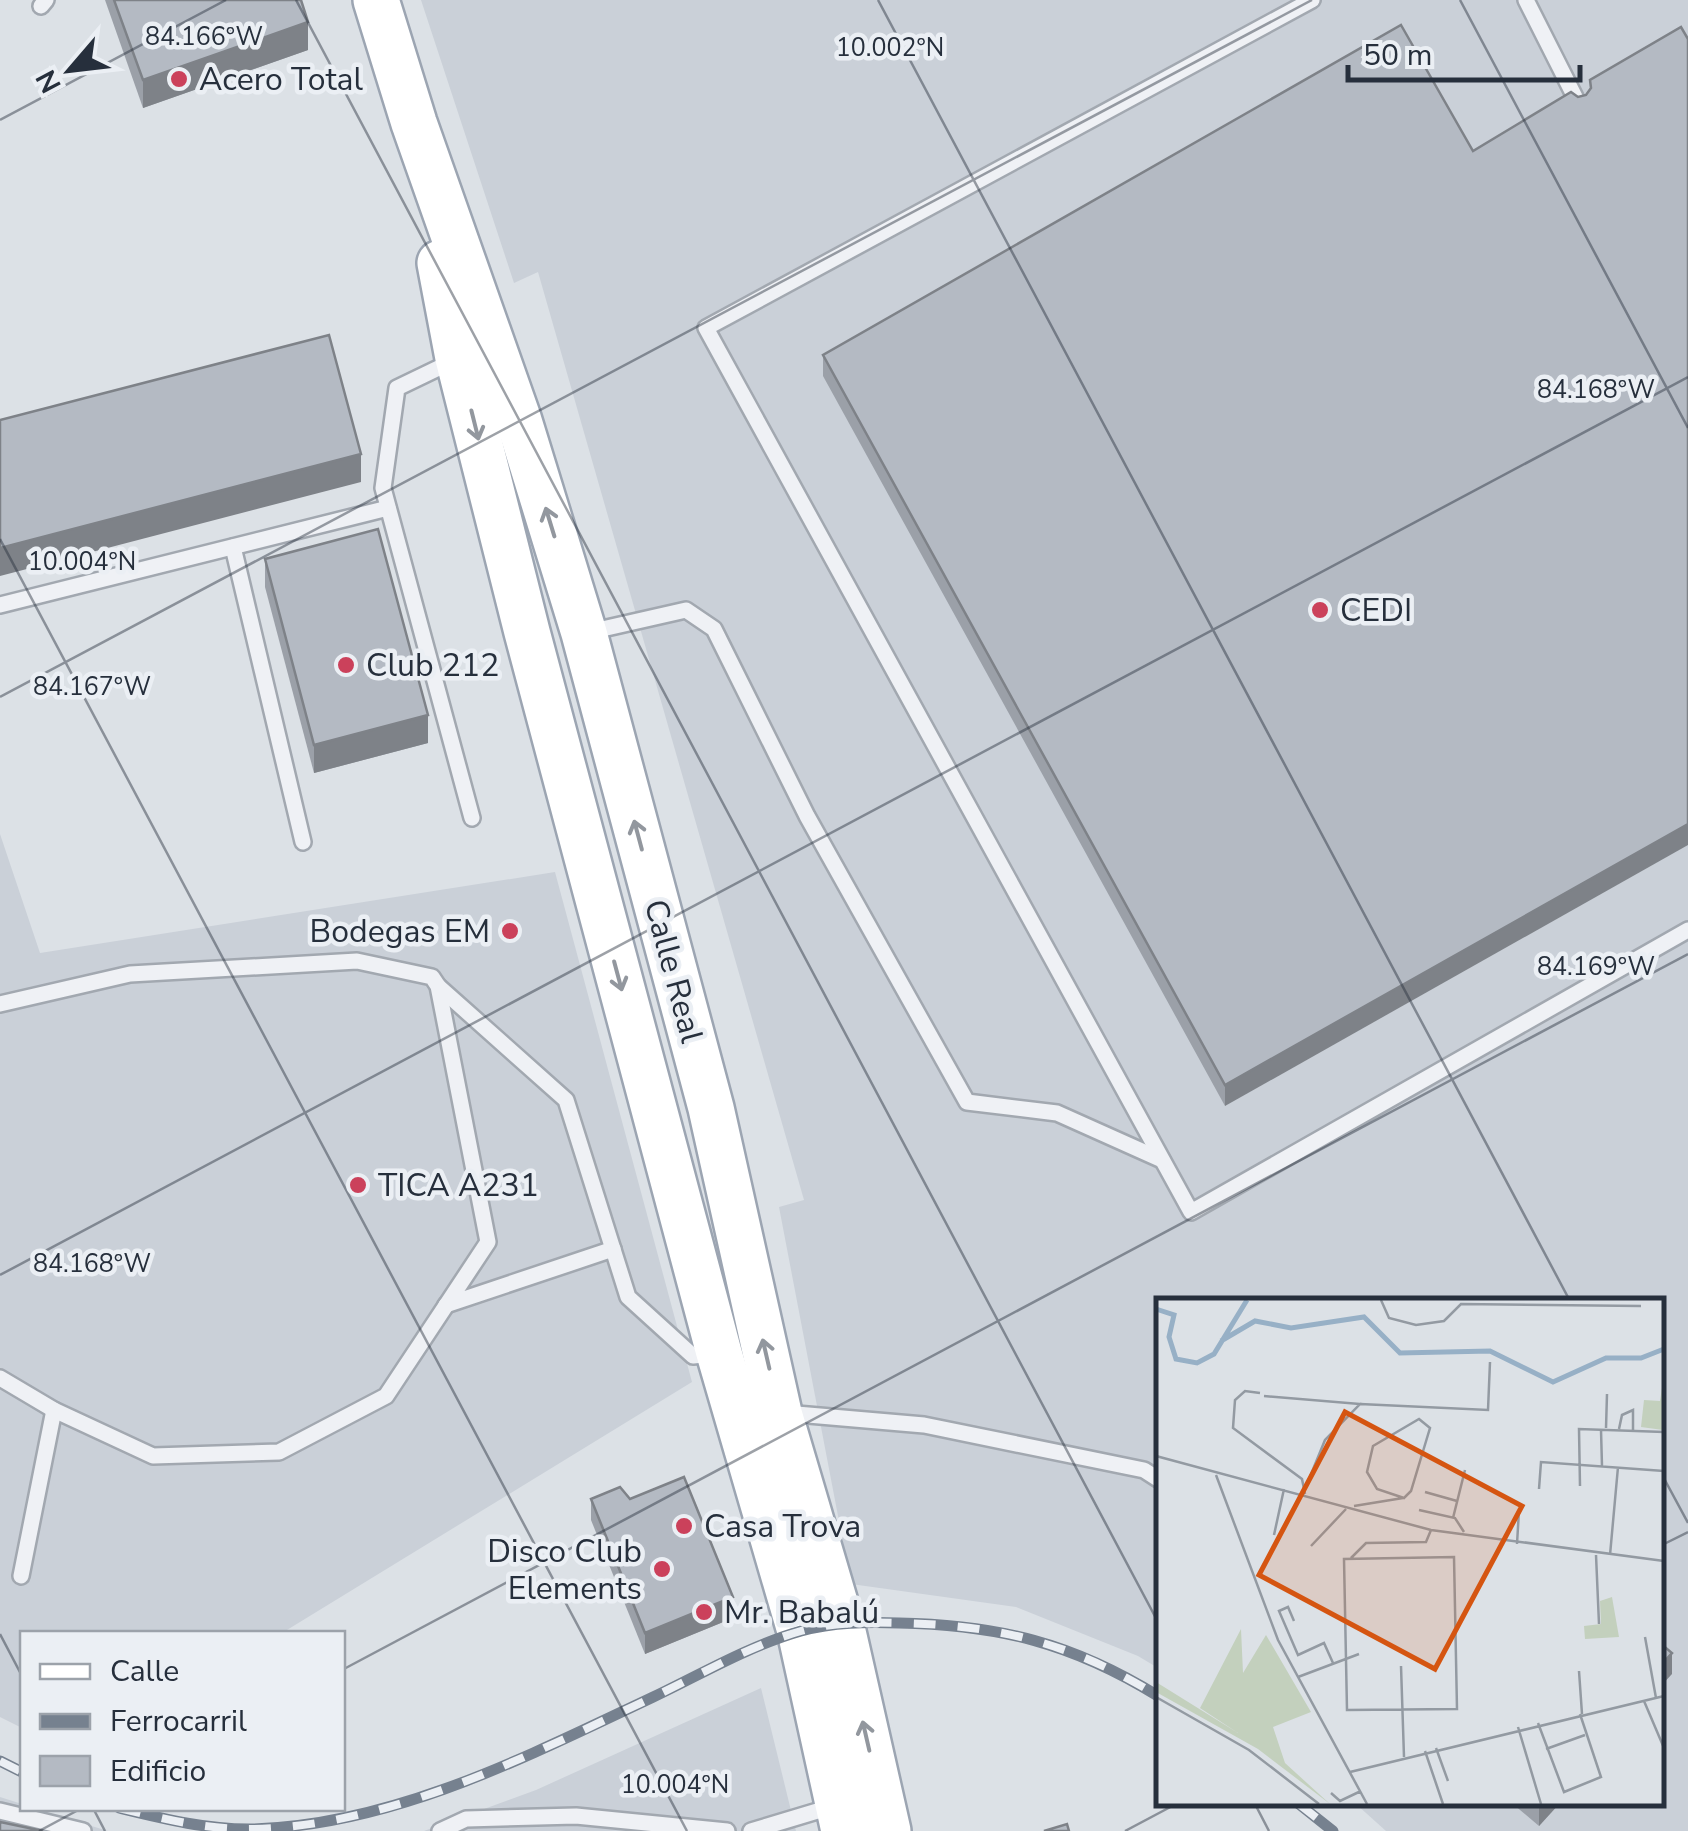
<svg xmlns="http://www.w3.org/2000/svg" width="1688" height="1831" viewBox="0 0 1688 1831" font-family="'Nunito Sans',sans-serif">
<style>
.built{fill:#cad0d8}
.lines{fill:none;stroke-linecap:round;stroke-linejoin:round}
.lane-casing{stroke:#a2a8b0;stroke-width:20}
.primary-casing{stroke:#9ca5b2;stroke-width:50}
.lane{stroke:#eff1f5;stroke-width:15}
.primary{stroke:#fff;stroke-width:45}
.rail-casing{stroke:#76818f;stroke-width:11}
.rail{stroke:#ebeff4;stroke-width:8;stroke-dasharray:22;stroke-linecap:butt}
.wall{fill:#9ba0a8}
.shaded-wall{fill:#7e8288}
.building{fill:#b4bac3;stroke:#7e8288;stroke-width:2.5}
.oneway{stroke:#92979e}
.ticks{fill:none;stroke:#262f3c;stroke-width:2.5;stroke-opacity:0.45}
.poi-dot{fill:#cb415b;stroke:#ebeff4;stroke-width:4}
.labels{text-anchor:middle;stroke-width:9;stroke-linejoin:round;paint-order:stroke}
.poi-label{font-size:32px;fill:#262f3c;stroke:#ebeff4;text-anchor:start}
.street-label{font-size:32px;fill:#262f3c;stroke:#ebeff4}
.inset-river{fill:none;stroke:#97b0c6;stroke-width:5}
.inset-road{fill:none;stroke:#939aa2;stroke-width:2.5}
.view{fill:#d55511;fill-opacity:0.15;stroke:#d55511;stroke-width:5}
.inset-edge{fill:none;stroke:#262f3c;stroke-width:5}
.ticks-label{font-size:25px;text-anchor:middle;fill:#262f3c;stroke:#ebeff4;stroke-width:9;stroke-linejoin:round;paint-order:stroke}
</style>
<rect width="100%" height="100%" fill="#dce1e6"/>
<!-- built -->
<g class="built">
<path d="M421,0H1688V1831H1386L1356,1804H1660V1301H1158V1668L1138,1656L1016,1607L851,1584L779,1207L804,1200L538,272L514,283Z"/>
<path d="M0,834L40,953L555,872L692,1382L282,1633L22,1634V1728L0,1717Z"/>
<path d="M761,1688L796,1831H424L536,1790Z"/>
<path d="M0,1797L22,1804V1808L36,1809L108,1831H0Z"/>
</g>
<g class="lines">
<defs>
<g id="lane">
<path d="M1312,0L706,328L1191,1212L1688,930"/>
<path d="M1526,0L1580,107"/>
<path d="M41,6L46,0"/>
<path d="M453,361L397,388L383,488L472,818"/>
<path d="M233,547L303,842"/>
<path d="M0,605L388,508"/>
<path d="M589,632L686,610L714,629L807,816L967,1102L1057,1113L1162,1160"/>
<path d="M438,986L566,1100L628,1297L693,1356L713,1354"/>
<path d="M0,1004L130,974L357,961L432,977L438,986L488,1242L386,1396L279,1452L153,1456L54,1410L0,1378"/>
<path d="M446,1305L613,1249"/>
<path d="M785,1413L924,1425L1144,1470L1158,1479"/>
<path d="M21,1576L54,1410"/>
<path d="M0,1811L83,1831"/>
<path d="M440,1831L466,1819L576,1816L727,1831"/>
<path d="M751,1831L834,1806"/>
</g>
<g id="primary">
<path d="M376,0L414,123L519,421L584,633L711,1108L779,1413L841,1623L888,1831"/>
<path d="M440,263L458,358L527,632L719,1353L800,1631L844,1831"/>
</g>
</defs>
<!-- lane casing -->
<use href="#lane" class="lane-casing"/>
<!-- primary casing -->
<use href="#primary" class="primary-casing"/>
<!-- lane -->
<use href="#lane" class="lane"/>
<!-- primary -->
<use href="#primary" class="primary"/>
<defs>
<g id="rail">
<path d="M0,1761L22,1772"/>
<path d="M1299,1804L1333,1831"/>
<path d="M119,1808C164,1819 208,1830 254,1829C393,1825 526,1757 649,1699C698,1676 748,1646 801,1631C834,1622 866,1622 899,1623C999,1625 1072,1643 1158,1696"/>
</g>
</defs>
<!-- rail casing -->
<use href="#rail" class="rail-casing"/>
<!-- rail -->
<use href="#rail" class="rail"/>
</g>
<!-- wall -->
<g class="wall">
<path d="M105,0H301L308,50L143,108Z"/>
<path d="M1681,27L1225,1106L823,376V355L1473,151L1578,97L1586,95L1590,89V80Z"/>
<path d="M265,559L428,743L314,773L265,587Z"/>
<path d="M591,1499L733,1618L645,1654L591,1520Z"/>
<path d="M1513,1804H1559L1539,1826Z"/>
</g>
<!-- shaded-wall -->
<g class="shaded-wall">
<path d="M308,22V50L143,108V80Z"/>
<path d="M361,454V482L0,576V548Z"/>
<path d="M428,715V743L314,773V745Z"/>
<path d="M1688,824V845L1225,1106V1085Z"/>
<path d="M733,1597V1618L645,1654V1633Z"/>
<path d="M1672,1653V1674L1660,1687V1666Z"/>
<path d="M1540,1804H1559L1539,1826V1805Z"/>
</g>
<!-- building -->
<g class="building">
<path d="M114,0H301L308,22L143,80Z"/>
<path d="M1401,25L1473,151L1571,92L1578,97L1586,95L1591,88L1590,80L1681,27L1688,39V824L1225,1085L823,355Z"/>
<path d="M329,335L361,454L0,548V420Z"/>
<path d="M378,529L428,715L314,745L265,559Z"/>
<path d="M684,1477L733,1597L645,1633L591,1499L620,1487L630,1499Z"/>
<path d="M1660,1643L1672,1653L1660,1666Z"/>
<path d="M0,1822L43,1831H0Z"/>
<path d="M1067,1824L1069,1831H1044Z"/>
</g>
<!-- one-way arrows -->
<defs><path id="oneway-shaft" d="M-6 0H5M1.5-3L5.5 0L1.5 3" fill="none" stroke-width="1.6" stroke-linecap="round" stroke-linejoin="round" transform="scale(2.5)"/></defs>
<g class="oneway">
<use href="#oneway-shaft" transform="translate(475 425) rotate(76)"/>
<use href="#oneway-shaft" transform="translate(550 522) rotate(-107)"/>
<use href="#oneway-shaft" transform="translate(638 835) rotate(-105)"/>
<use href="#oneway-shaft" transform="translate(618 976) rotate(75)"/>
<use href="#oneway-shaft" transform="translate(766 1354) rotate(-103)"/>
<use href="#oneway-shaft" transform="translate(866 1736) rotate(-103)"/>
</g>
<!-- ticks -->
<path class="ticks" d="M296,0L1158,1622M878,0L1570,1301M1460,0L1688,428M0,120L226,0M0,539L687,1831M0,697L1312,0M0,1275L1688,377M1660,1471L1688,1523M1660,1546L1688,1532M0,1634L22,1676M342,1670L1688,954M1255,1804L1269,1831M93,1808L105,1831M39,1831L82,1808M1125,1831L1176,1804"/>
<!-- markers -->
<g class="poi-dot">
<circle cx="179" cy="79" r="10"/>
<circle cx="1320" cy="610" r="10"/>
<circle cx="346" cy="665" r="10"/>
<circle cx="510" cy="931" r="10"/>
<circle cx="358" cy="1185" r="10"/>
<circle cx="684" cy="1526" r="10"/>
<circle cx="662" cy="1569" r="10"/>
<circle cx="704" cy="1612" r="10"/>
</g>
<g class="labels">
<!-- poi labels -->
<g class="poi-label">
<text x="199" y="90">Acero Total</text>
<text x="1340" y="621">CEDI</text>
<text x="366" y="676">Club 212</text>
<text x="490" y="942" text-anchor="end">Bodegas EM</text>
<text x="378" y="1196">TICA A231</text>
<text x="704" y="1537">Casa Trova</text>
<text x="642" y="1562" text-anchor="end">Disco Club<tspan x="642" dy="37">Elements</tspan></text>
<text x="724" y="1623">Mr. Babalú</text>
</g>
<!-- street labels -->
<g class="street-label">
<text transform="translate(674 971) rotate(75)" y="11">Calle Real</text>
</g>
</g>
<!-- overview -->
<g transform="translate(1156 1298)">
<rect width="508" height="508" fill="#dce1e6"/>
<path d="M507,83V132L485,129L488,102L504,103ZM456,299L463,339L429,341L428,328L445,326L444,303ZM85,331L87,375L110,337L155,414L117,429L129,465L174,506L102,451L0,394V384L82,435L44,410Z" fill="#c3d0bd"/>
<path class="inset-river" d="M0,11L18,17L13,39L20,61L41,65L58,56L91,2M65,43L99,23L135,30L208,19L244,55L334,53L397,84L450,60H485L508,51"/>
<path class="inset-road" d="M225,2L233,20L260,27L288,23L305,6L485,8M104,95L89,93L79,102L77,130L146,181L149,196M108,98L204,106L169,142L151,186M204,106L332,112L334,64M263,121L274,130L255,193L248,200L221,191L211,174L217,148ZM450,130L451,96M463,131L466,117L477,112V132M445,132L446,168M0,158L275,232L508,263M60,177L122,342L211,506M424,188L423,131L508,134M383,191L385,164L508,173M269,194L301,203M198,208L247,200M263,212L299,220L308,234M297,220L309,172M118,237L128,191M361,246L363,212M155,248L190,211M440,257L443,326M454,257L462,169M298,259L301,411L191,412L188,261ZM195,260L210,245L270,244L275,232M138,323L132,309L123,313L142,357L168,345L177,365M489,339L500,400M245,368L248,459M423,373L426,416M142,379L203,356M0,399L93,452L163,506M488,403L508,450M382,425L408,494L445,479L424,416M362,429L385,506M280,450L292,483M390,451L429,437M269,453L287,506M194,474L508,398M175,495L184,503L205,493"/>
<path class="view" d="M189,114L366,208L279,371L103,277Z"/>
<rect width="508" height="508" class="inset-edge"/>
</g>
<g class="ticks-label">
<text x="204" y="45">84.166°W</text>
<text x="890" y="56">10.002°N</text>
<text x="1596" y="398">84.168°W</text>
<text x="82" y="570">10.004°N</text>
<text x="92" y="695">84.167°W</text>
<text x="1596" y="975">84.169°W</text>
<text x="92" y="1272">84.168°W</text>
<text x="675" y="1793">10.004°N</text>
</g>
<!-- legend -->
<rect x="20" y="1631" width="325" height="180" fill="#ebeff4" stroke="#9ca2aa" stroke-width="2.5"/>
<rect x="40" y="1664" width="50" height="15" fill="#ffffff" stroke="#9ca2aa" stroke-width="2.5"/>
<text x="110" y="1681" font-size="30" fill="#262f3c">Calle</text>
<rect x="40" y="1714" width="50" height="15" fill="#76818f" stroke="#9ca2aa" stroke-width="2.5"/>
<text x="110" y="1731" font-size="30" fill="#262f3c">Ferrocarril</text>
<rect x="40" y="1756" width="50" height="30" fill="#b4bac3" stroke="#9ca2aa" stroke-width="2.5"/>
<text x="110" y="1781" font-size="30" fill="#262f3c">Edificio</text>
<!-- north arrow -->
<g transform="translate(70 70) rotate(242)" stroke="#ebeff4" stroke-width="8" paint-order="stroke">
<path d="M0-8L18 38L0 25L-18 38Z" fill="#262f3c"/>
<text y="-15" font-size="28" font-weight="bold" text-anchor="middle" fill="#262f3c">N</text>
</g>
<!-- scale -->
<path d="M1348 65v15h232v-15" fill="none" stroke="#262f3c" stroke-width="5"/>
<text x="1363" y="65" font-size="30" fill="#262f3c" stroke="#ebeff4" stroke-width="8" paint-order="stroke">50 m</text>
</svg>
